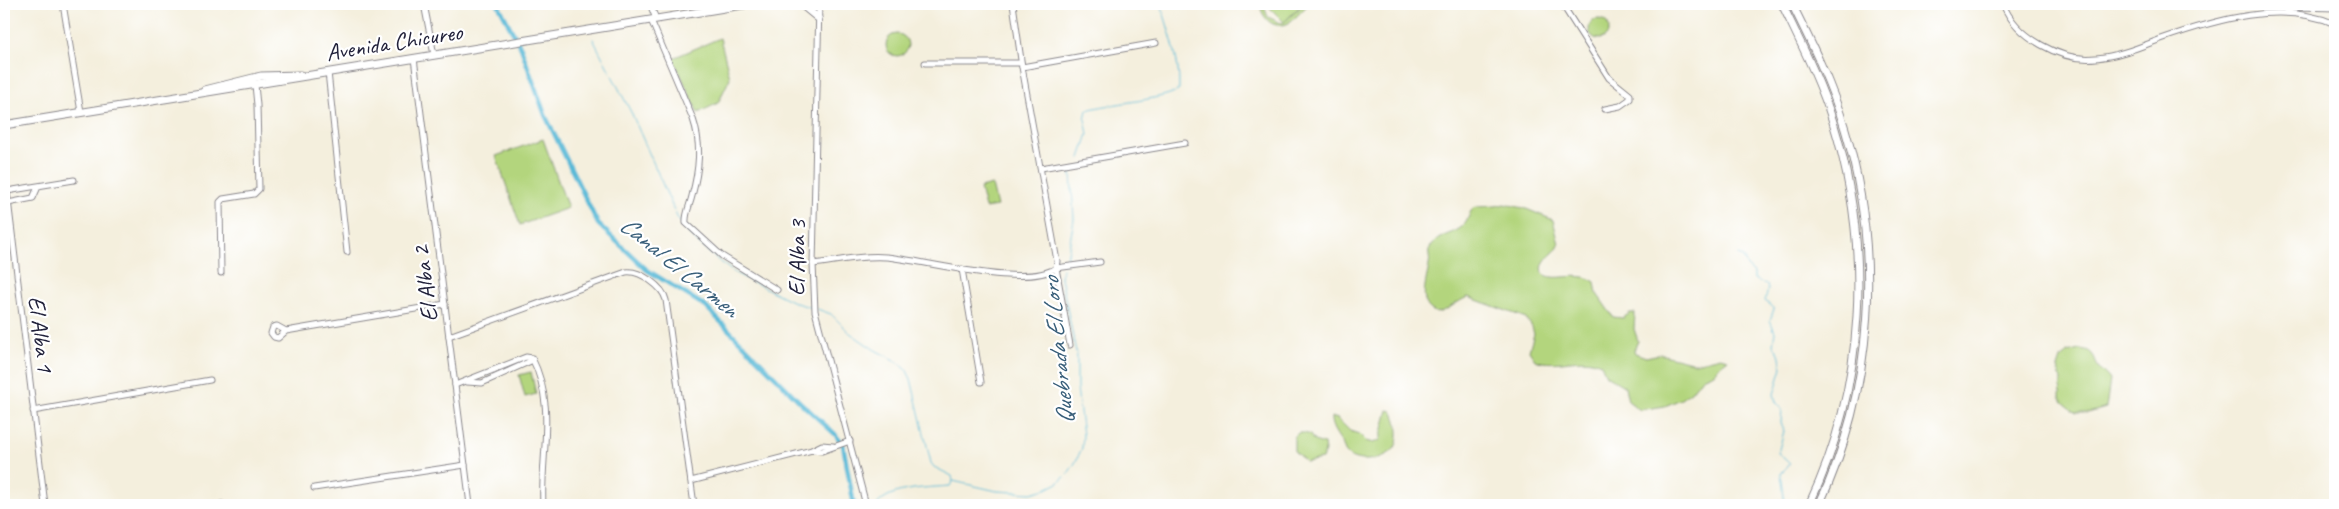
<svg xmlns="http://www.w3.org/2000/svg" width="2339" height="509" viewBox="0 0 2339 509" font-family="Caveat,sans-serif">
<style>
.green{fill:#b3d57d;stroke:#6a7c5c}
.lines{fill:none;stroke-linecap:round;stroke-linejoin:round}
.stream{stroke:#59b9d7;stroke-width:1}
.canal{stroke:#59b9d7;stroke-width:4.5}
.minor-casing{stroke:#8b888c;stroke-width:7}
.major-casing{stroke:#8b888c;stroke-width:9}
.minor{stroke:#fff;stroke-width:5}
.major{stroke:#fff;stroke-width:7}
.labels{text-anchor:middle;stroke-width:4.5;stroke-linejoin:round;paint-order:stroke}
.street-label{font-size:24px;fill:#22223b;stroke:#fff}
.water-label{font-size:25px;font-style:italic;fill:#385e79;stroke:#fff}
</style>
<rect width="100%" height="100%" fill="#fff"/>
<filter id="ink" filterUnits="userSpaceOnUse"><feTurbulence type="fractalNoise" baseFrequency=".02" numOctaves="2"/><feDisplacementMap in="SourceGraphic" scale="10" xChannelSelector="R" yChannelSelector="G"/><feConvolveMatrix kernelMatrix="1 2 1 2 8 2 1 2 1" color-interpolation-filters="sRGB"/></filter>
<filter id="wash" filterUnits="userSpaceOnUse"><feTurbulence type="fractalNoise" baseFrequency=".0096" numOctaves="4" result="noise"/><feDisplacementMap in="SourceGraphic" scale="20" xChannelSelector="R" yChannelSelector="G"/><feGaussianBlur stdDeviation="1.12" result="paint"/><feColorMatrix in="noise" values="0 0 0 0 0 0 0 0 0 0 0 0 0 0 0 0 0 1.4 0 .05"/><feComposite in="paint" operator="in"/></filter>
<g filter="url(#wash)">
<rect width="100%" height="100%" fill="#f4efdd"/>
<!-- green -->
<g class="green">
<path d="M1260,4H1263L1268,17L1281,23L1284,22L1266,4H1302L1284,22L1304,4H1309C1303,9 1298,16 1291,21C1276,32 1262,20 1260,4Z"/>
<circle cx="1599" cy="29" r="10"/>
<circle cx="897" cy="45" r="11"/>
<path d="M720,38L730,78L718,103L698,113L673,58Z"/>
<path d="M543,139L568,208L520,225L496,156Z"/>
<path d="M992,185L997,206L985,208L980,188Z"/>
<path d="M1504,204L1524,208L1553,220L1559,244C1555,256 1539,258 1543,273C1554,284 1577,269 1595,282L1597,294L1613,317L1623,318L1630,313H1635L1634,329L1638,341L1634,350L1635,353L1646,357L1660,354L1695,363L1720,357L1728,359L1719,366L1714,373L1702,378L1691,392L1681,399L1665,406L1640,410L1628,401L1625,387L1606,375L1601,364C1580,354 1557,368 1535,360L1529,351L1534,334L1532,327L1526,318L1468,297C1457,301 1451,309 1437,313C1416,305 1427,281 1429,265C1431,257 1426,253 1431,246C1441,233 1454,235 1464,225C1468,221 1469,213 1473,208C1483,205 1493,208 1504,204Z"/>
<path d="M2079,349C2096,350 2092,358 2099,368C2102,372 2107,375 2110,380L2106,408L2088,413H2076L2063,402L2060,397L2061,380L2058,368L2061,359L2067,352Z"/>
<path d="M531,372L536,394L525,397L519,375Z"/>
<path d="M1388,410L1392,411C1398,421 1402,442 1392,451C1381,460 1359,464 1348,455C1343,451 1344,445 1341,441C1336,434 1330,425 1331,417L1338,419L1350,431L1359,434L1366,441L1373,443L1380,440Z"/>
<path d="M1304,433L1310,435L1314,441L1324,444L1325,451L1322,459L1306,462L1294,451V437L1298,433Z"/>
</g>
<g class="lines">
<!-- stream -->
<g class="stream">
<path d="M1915,4L1919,6L1935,4"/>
<path d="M593,39L632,114L677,217L684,228L699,244L733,272L796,303L813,308"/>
<path d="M1080,158L1088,134L1085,119L1087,110C1105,104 1171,99 1179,89C1180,58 1169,33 1161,4"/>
<path d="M1738,255L1743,257L1747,267L1754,273V279L1767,285L1768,290L1765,301L1774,309L1770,320L1775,332L1773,345L1779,353L1782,368L1774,394L1776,402L1782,409L1781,423L1784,431L1778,453L1790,464L1781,473L1785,505"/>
<path d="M1063,265L1067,259L1074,219L1071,174L1074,169"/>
<path d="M817,309L831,314L850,333L875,350L896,361L906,369L911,379L931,463L934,467L952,476L953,481"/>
<path d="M877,505C889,487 929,488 950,486L953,481L997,491L1031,493L1046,489L1058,483L1067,475L1075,463L1082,448L1083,435L1077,388V357L1061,278L1062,269"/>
</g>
<!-- canal -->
<path class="canal" d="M498,4L521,48L545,115L598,224L647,270L705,306L802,404L835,434L843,445L854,505"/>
</g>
</g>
<g filter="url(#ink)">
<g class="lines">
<defs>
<g id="minor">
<path d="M63,4L81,112"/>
<path d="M424,4L434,55"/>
<path d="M650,4L656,19"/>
<path d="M819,4L813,264L815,311L866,505"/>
<path d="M1562,4L1609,78L1630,95V99L1620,106L1605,109"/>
<path d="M2003,4C2016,37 2061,62 2096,58C2119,56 2140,47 2161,39C2215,20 2281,0 2335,24"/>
<path d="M2286,10L2299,7L2335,8"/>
<path d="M651,20L693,119C702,145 699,170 692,196C690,205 685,214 686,223L722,256L777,290"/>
<path d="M414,58L470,505"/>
<path d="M925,63H1021"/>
<path d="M1022,67L1156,43"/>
<path d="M328,72L347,252"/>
<path d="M4,167L45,505"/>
<path d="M1041,168L1185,143"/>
<path d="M7,191L74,180"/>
<path d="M8,203L33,198L38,187"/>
<path d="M813,264C837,261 862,255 886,257C925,260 1025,289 1056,268L1057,261L1022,67L1013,4"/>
<path d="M962,269L981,382"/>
<path d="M221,273L220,202L223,199L254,194L259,189L257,105L255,85"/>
<path d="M286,331L277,326L273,327L271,333L274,337L278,338L286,331L445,304"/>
<path d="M449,336L626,272C640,270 663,287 666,300L694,505"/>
<path d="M1070,345L1056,268L1100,262"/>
<path d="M467,382L482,383L533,360"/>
<path d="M455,385L526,357L532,358C557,407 540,454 543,505"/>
<path d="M33,411L210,380"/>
<path d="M812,450L822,445L833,446"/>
<path d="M691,481L812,450L822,451L850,441"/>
<path d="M314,488L465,465"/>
<path d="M217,505L222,504"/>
</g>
<g id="major">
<path d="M801,4L818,18"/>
<path d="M1782,4C1800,42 1820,80 1833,122C1872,247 1866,386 1809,505"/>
<path d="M1792,4C1812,44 1832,85 1845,129C1882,252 1874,389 1819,505"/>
<path d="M205,90L261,76L300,75"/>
<path d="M4,125L749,4"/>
</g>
</defs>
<!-- minor casing -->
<use href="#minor" class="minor-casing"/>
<!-- major casing -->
<use href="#major" class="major-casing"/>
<!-- minor -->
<use href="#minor" class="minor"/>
<!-- major -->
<use href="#major" class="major"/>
</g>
</g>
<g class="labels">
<!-- street labels -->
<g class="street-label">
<text transform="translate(394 42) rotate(-9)" y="8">Avenida Chicureo</text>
<text transform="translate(797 258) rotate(-90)" y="8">El Alba 3</text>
<text transform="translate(425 284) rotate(-97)" y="8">El Alba 2</text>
<text transform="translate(41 334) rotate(83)" y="8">El Alba 1</text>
</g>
<!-- water labels -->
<g class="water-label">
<text transform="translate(680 266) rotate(39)" y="9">Canal El Carmen</text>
<text transform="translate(1057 351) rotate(-96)" y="9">Quebrada El Loro</text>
</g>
</g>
<!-- margin -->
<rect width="2339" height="509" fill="none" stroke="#fff" stroke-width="20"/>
</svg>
